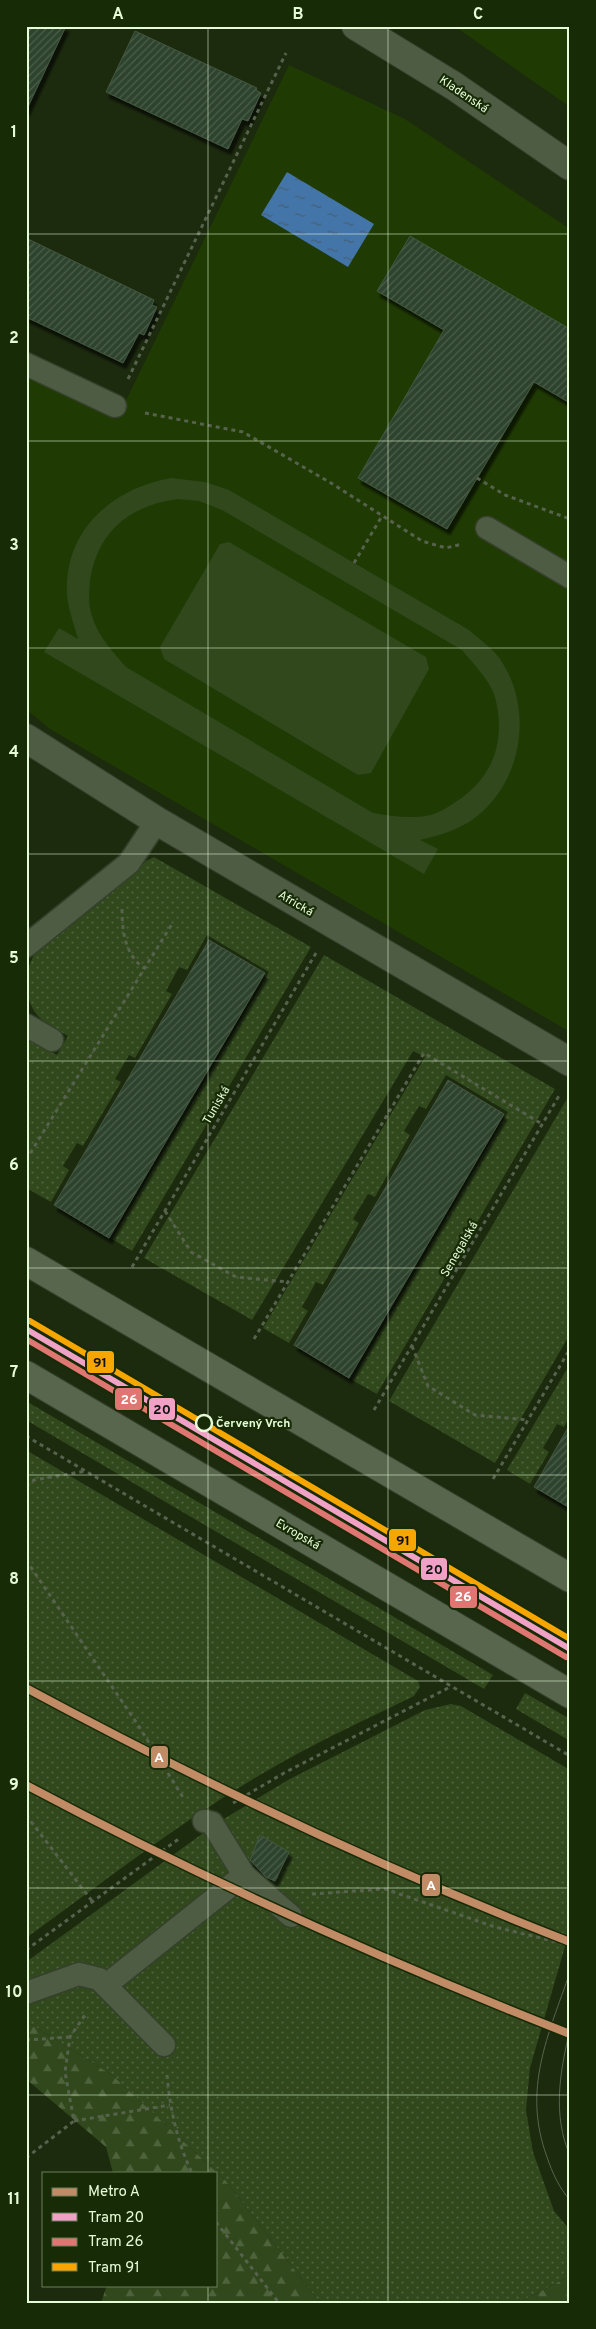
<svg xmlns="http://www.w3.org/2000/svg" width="596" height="2329" viewBox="0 0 596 2329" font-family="Overpass,sans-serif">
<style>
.built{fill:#1f3a03}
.green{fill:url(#green-dots);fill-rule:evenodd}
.forest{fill:url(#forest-firs)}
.pitch{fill:#30481c;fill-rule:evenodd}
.water{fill:url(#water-ripples)}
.building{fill:url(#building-hatch);stroke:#435741;filter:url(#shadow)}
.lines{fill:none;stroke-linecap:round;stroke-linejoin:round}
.service-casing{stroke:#36412c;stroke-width:25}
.minor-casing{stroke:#36412c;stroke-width:30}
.primary-casing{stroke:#36412c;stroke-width:30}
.path{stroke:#57624d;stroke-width:3;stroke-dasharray:4 4;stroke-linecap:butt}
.service{stroke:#4f5c44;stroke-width:22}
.minor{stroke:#4f5c44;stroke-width:28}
.primary{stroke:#58664e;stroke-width:28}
.tram{stroke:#58654e;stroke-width:1}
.tram-1-casing{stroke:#172b07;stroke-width:10}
.tram-2-casing{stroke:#172b07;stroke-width:10}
.tram-3-casing{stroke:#172b07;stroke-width:10}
.tram-1{stroke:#f1a1c5;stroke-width:6}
.tram-2{stroke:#df7672;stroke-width:6}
.tram-3{stroke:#f7a600;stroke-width:6}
.metro-1-casing{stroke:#172b07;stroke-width:11}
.metro-1{stroke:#c18c65;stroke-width:8}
.grid{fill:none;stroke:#e6fcd8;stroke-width:1;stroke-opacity:0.55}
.stop-dot{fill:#172b07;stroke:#e6fcd8;stroke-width:2.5}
.labels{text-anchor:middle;stroke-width:4.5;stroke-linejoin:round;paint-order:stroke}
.street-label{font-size:12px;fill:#e6fcd8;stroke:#172b07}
.stop-label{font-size:12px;font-weight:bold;fill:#e6fcd8;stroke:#172b07;text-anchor:start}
.line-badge{stroke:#172b07;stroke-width:2}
.badge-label{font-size:14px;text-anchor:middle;font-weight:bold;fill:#fff}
.pale-badge-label{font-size:14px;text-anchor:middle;font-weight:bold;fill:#111}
.neatline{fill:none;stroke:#e6fcd8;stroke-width:2}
.grid-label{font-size:16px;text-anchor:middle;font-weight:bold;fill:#e6fcd8}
</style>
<defs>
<pattern id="green-dots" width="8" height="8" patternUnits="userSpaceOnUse" patternTransform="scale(1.25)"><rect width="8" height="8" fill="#30481c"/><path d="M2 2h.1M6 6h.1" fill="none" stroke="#4e633c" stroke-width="1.8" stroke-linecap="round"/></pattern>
<pattern id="forest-firs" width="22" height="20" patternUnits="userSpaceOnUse" patternTransform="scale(1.25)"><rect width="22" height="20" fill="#30481c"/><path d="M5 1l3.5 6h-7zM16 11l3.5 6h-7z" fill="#4e633c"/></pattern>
<pattern id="water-ripples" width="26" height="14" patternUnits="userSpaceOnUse" patternTransform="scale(1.25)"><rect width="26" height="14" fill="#4475a9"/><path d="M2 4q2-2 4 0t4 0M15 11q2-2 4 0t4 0" fill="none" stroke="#446075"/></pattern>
<pattern id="building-hatch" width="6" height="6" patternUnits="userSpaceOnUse" patternTransform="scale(1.25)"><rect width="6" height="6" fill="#2d432d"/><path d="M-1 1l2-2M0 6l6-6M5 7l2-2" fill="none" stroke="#4b5f4b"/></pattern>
<filter id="shadow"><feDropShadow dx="3" dy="5.5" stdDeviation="1" flood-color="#0009"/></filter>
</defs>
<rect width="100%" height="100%" fill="#1c2a0e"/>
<!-- built -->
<g class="built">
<path d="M454,26H570V107Z"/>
<path d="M289,65L405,119L570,229V1032L50,729L26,709V377L115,419L118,417Z"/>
</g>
<!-- green -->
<g class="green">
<path d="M154,857L311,947L132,1251L112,1239L269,972L207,935L187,970L179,967L166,991L172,994L135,1058L129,1055L115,1079L121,1082L83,1146L77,1143L63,1166L69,1170L51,1202L26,1188V1038L57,1055L68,1036C59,1030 45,1024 38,1016C23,998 23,971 36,952L130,877L146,861Z"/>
<path d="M324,955L555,1089L377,1394L352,1380L508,1112L446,1075L426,1109L419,1106L404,1131L410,1135L375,1197L368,1194L353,1219L359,1223L323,1285L316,1282L302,1307L308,1311L289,1343L263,1328L425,1057L413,1051L252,1320L144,1258Z"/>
<path d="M568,1097L570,1098V1334L495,1463L389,1401Z"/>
<path d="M570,1364V1416L564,1427L557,1424L543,1448L549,1452L530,1484L507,1470Z"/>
<path d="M26,1401L493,1675L484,1689L26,1420Z"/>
<path d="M26,1450L418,1681L420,1687L414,1696C369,1718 323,1739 279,1764C190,1814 109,1878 26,1938Z"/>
<path d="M525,1693L570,1719V1741L516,1709Z"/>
<path d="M451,1704L461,1706L570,1770V1929L530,2068L526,2110L533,2152L554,2211L570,2230V2276L518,2303H320L226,2181L112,2075L26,2021V1962L217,1823L288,1780L425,1710ZM261,1838L269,1840L281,1848L267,1877L249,1866L252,1854Z"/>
</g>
<!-- forest -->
<g class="forest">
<path d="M26,2021L112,2075L226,2181L320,2303H101L107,2285H216V2173H113L106,2147L26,2079Z"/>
<path d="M570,2276V2303H518Z"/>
</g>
<!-- pitch -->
<g class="pitch">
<path d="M171,478L205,482L229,490L469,630C480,640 495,650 502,662C532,709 523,775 482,812C465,828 442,835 420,840L438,849L424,874L44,652L59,628L78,639C73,620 65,602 67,582C70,524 118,487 171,478ZM178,499L199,501L222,510L462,650C473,664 490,680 495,697C506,739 494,777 457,801C450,806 442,811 434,814C413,820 393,816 373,813L126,667C112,651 98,636 92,616C88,605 89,592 90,581C97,532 130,505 178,499Z"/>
<path d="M229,542L426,657L429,669L371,773L358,775L164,659L160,647L220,544Z"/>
</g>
<!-- water -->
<path class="water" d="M287,172L374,224L348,267L261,215Z"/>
<!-- building -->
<g class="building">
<path d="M26,26H66L26,111Z"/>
<path d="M135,31L257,88L256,90L261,93L248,121L242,119L228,149L106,92Z"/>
<path d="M410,236L570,329V403L534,382L447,529L358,478L444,330L377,291Z"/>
<path d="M26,238L154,300L152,305L157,307L144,335L139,333L123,363L26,317Z"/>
<path d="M209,940L265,973L109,1238L54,1205Z"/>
<path d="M448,1080L504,1114L349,1378L294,1345Z"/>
<path d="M570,1424V1508L534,1487Z"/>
<path d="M260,1835L289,1852L275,1881L266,1877L250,1860Z"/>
</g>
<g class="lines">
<defs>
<g id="service">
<path d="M26,364L115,406"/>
<path d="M487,528L570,577"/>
<path d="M26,946L129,863L157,821"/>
<path d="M26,1025L52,1040"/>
<path d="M204,1821L212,1823L244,1875L291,1916"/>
<path d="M106,1985L244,1875"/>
<path d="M26,1993L79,1974L99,1979L164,2045"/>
</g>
<g id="minor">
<path d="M356,26L454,86L570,166"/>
<path d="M26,738L157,821L570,1062"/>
</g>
<g id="primary">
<path d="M26,1261L570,1578"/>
<path d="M26,1375L570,1694"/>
</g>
</defs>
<!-- service casing -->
<use href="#service" class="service-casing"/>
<!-- minor casing -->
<use href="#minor" class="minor-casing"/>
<!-- primary casing -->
<use href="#primary" class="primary-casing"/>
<!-- path -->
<g class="path">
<path d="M128,379L286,53"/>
<path d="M145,413L243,432L331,483L422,541L446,548L462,544"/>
<path d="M477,478L505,495L570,519"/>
<path d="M354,563L382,516"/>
<path d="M122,909C122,931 125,955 144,968"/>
<path d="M26,1160L172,924"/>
<path d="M165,1211L191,1252L236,1277L288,1282"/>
<path d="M132,1267L316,953"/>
<path d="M254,1339L424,1053L542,1124"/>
<path d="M412,1346L428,1386L475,1415L528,1420"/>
<path d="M374,1410L560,1094"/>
<path d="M26,1436L570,1756"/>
<path d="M493,1479L570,1349"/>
<path d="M26,1486L34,1480L86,1471"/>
<path d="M26,1560L138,1725L184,1799"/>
<path d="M233,1803L284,1773L450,1687"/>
<path d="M26,1815L92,1901"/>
<path d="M312,1894L385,1889L495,1927L570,1945"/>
<path d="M26,1950L180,1838"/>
<path d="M26,2040L70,2037"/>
<path d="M167,2075C170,2108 177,2142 192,2173"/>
<path d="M74,2121L170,2105"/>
<path d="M26,2158L74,2121L65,2072L70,2037L87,2012"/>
<path d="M216,2222L279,2303"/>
</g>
<!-- service -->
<use href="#service" class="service"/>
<!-- minor -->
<use href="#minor" class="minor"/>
<!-- primary -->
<use href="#primary" class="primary"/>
<!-- tram -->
<g class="tram">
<path d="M548,1636L570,1652"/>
<path d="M570,1972C548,2036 522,2089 547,2157C552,2172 559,2188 570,2200"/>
<path d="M570,2029C560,2072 552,2114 570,2156"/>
</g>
<defs>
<path id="tram-1" d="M26,1329L570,1649"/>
<path id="tram-2" d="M26,1339L566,1657"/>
<path id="tram-3" d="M30,1321L570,1639"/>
</defs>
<!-- tram-1 casing -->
<use href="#tram-1" class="tram-1-casing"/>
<!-- tram-2 casing -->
<use href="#tram-2" class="tram-2-casing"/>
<!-- tram-3 casing -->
<use href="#tram-3" class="tram-3-casing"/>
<!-- tram-1 -->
<use href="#tram-1" class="tram-1"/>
<!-- tram-2 -->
<use href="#tram-2" class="tram-2"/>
<!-- tram-3 -->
<use href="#tram-3" class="tram-3"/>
<defs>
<g id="metro-1">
<path d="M26,1688C203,1783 383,1869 570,1942"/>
<path d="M26,1785C203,1879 384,1961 570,2034"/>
</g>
</defs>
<!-- metro-1 casing -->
<use href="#metro-1" class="metro-1-casing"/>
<!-- metro-1 -->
<use href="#metro-1" class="metro-1"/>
</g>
<!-- grid -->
<path class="grid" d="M208,26V2173M388,26V2303M26,234H570M26,441H570M26,648H570M26,854H570M26,1061H570M26,1268H570M26,1475H570M26,1681H570M26,1888H570M26,2095H570M208,2285V2303"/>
<!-- markers -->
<circle class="stop-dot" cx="204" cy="1423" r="8"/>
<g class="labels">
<!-- street labels -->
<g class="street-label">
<text transform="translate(464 94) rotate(34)" y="4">Kladenská</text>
<text transform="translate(296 903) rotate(30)" y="4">Africká</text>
<text transform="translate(216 1105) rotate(-60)" y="4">Tuniská</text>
<text transform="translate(459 1249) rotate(-60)" y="4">Senegalská</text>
<text transform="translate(298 1534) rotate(30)" y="4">Evropská</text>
</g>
<!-- stop labels -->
<g class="stop-label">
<text x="216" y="1427">Červený Vrch</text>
</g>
</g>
<g class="line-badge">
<rect x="86" y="1350" width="29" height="24" rx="5" fill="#f7a600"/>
<rect x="114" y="1387" width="29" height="24" rx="5" fill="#df7672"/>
<rect x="148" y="1397" width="28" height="24" rx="5" fill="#f1a1c5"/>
<rect x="388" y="1528" width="29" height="24" rx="5" fill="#f7a600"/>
<rect x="420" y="1557" width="28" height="24" rx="5" fill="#f1a1c5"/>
<rect x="449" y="1585" width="29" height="24" rx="5" fill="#df7672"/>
<rect x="150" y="1745" width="19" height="24" rx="5" fill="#c18c65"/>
<rect x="421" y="1873" width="20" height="24" rx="5" fill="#c18c65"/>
</g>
<g class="badge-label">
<text x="129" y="1404">26</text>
<text x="463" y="1601">26</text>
<text x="159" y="1762">A</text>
<text x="431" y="1890">A</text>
</g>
<g class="pale-badge-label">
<text x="100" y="1367">91</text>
<text x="162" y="1414">20</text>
<text x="403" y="1545">91</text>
<text x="434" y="1574">20</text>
</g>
<!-- border -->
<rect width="596" height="2329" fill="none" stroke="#172b07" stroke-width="55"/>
<!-- legend -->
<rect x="42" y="2172" width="175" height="115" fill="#172b07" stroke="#6a7f5b"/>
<rect x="52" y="2188" width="25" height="8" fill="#c18c65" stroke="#6a7f5b"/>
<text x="88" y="2196" font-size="15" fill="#e6fcd8">Metro A</text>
<rect x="52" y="2213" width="25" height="8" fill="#f1a1c5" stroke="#6a7f5b"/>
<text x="88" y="2222" font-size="15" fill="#e6fcd8">Tram 20</text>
<rect x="52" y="2238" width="25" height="8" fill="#df7672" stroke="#6a7f5b"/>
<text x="88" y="2246" font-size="15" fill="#e6fcd8">Tram 26</text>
<rect x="52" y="2263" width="25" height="8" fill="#f7a600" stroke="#6a7f5b"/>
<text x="88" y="2272" font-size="15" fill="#e6fcd8">Tram 91</text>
<rect x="28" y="28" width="540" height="2274" class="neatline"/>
<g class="grid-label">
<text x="118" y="19">A</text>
<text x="298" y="19">B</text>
<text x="478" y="19">C</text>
<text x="14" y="137">1</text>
<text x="14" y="343">2</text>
<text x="14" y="550">3</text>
<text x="14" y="757">4</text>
<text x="14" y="963">5</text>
<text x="14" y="1170">6</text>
<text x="14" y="1377">7</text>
<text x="14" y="1584">8</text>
<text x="14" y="1790">9</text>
<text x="14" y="1997">10</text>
<text x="14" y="2204">11</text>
</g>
</svg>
